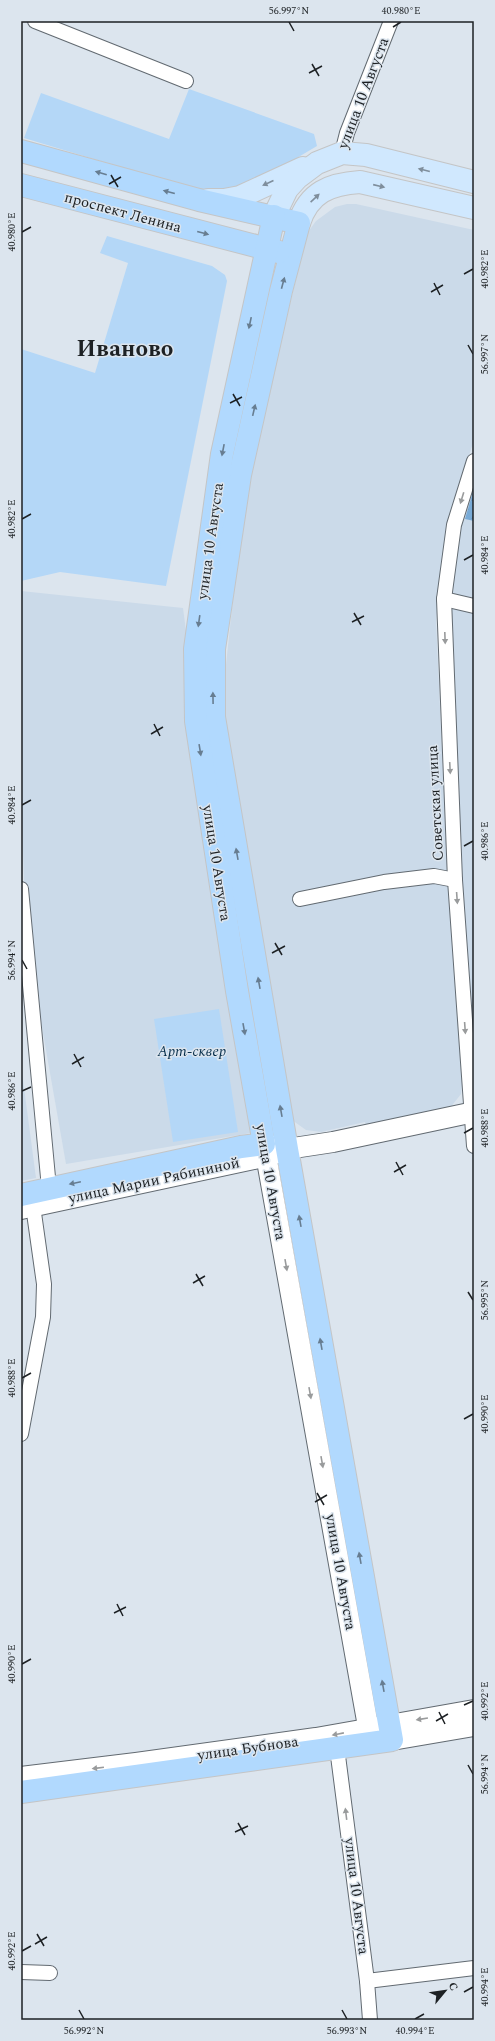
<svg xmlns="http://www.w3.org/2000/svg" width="495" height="2041" viewBox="0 0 495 2041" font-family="Spectral,serif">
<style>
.built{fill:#cbdae9}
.forest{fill:url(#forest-crowns)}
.park{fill:#b4d7f7}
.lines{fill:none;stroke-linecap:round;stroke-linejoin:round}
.street-casing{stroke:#626a71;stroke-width:16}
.secondary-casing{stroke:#626a71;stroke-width:22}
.primary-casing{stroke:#c4c5c6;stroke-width:24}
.highway-casing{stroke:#c4c5c6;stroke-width:24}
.street{stroke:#fff;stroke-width:14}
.secondary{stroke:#fff;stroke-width:20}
.primary{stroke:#d0e8fe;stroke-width:22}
.highway{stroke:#b1d9fe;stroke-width:22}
.oneway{fill:#7f8e9c}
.oneway2{fill:#677d91}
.oneway3{fill:#999b9c}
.ticks{fill:none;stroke:#1d2124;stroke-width:1.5}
.labels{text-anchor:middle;stroke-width:3;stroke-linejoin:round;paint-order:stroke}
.street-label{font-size:15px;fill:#1d2124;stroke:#dce5ee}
.park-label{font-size:15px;font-style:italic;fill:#052d4a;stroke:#dce5ee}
.town-label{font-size:23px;font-weight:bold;fill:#1d2124;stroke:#dce5ee}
.neatline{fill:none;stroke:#1d2124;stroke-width:1.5}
.ticks-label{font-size:10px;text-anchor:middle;fill:#1d2124}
</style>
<defs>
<pattern id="forest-crowns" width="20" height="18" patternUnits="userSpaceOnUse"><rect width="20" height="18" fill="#78aad6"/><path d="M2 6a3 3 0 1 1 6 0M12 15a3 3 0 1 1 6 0" fill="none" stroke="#628aad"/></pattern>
</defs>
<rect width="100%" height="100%" fill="#dce5ee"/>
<!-- built -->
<g class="built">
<path d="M347,204H356L474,230V440L447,523L436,621L448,883L462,1084L461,1094L450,1108L367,1130L365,1122L321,1132L306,1130L292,1120L224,716V683L246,479L308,232L316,221L335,207Z"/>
<path d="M474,482V604L449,598L461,525Z"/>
<path d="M21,591L183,608L251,1133L66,1164L26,936L21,794Z"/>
<path d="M448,602L474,608V1077L461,876Z"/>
<path d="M21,1065L36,1178L21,1181Z"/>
</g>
<!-- forest -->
<path class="forest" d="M474,488V521L465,519Z"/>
<!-- park -->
<g class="park">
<path d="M189,89L314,134L317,146L239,192L213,195L24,138L41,93L169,139Z"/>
<path d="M107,236L212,266L225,275L227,281L166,586L60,572L21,581V349L95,373L128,263L100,253Z"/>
<path d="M219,1009L238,1132L173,1142L154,1019Z"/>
</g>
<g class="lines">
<defs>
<g id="street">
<path d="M35,21L186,81"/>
<path d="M342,153L347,133L391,21"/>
<path d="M474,461L454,525L444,599L455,880L474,1146"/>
<path d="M444,599L474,606"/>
<path d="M21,889L49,1188"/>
<path d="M300,899L384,882L434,876L455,880"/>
<path d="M21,1434L43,1317L44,1284L33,1206"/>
<path d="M337,1748L367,1981L370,2020"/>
<path d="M21,1972L50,1973"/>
<path d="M367,1981L474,1968"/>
</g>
<g id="secondary">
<path d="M287,1149L264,1144L371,1743"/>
<path d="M21,1209L268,1156L287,1149L333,1142L474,1112"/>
<path d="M392,1740L474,1726"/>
<path d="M21,1777L136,1763L316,1738L474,1710"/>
</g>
<g id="primary">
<path d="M208,200H224L240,197L303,168"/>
<path d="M274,216L287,189L297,178L317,163L342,153L366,155L474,182"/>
<path d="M299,223C309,192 330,184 360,182L474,208"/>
</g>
<g id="highway">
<path d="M21,151L199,200L299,223L281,291L240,475L214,649V717L287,1149L392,1740L21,1792"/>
<path d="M21,185L279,252"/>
<path d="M21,1195L241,1147L264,1144L237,991L196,721L195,649L222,454L274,216"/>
</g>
</defs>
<!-- street casing -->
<use href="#street" class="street-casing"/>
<!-- secondary casing -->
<use href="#secondary" class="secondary-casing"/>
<!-- primary casing -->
<use href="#primary" class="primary-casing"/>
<!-- highway casing -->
<use href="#highway" class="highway-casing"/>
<!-- street -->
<use href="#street" class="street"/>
<!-- secondary -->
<use href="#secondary" class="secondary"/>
<!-- primary -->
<use href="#primary" class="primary"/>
<!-- highway -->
<use href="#highway" class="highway"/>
</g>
<!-- one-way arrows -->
<defs><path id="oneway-solid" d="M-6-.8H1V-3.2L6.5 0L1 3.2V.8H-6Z"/></defs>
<g class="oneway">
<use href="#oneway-solid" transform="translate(424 170) rotate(-166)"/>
<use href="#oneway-solid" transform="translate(268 183) rotate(156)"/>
<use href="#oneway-solid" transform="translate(379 186) rotate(13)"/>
<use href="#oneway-solid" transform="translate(315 198) rotate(-43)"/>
</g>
<g class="oneway2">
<use href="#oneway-solid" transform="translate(101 173) rotate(-164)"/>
<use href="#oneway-solid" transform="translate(169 192) rotate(-165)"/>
<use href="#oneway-solid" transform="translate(203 233) rotate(15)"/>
<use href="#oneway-solid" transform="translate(283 283) rotate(-75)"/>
<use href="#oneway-solid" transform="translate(250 323) rotate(102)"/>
<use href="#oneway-solid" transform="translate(254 410) rotate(-77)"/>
<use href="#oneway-solid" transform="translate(223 450) rotate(101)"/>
<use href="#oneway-solid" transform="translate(199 621) rotate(98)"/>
<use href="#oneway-solid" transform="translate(213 698) rotate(-91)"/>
<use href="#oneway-solid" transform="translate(200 750) rotate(81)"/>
<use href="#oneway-solid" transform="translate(237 854) rotate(-100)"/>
<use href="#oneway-solid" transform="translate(259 983) rotate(-100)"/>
<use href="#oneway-solid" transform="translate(244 1029) rotate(80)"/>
<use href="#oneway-solid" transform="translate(281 1111) rotate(-100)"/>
<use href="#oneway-solid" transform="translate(75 1183) rotate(168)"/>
<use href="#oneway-solid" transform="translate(300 1221) rotate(-100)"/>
<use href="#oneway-solid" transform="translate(321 1344) rotate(-100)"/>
<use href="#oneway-solid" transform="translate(360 1558) rotate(-100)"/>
<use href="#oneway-solid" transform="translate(383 1686) rotate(-100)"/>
</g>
<g class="oneway3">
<use href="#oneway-solid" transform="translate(462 498) rotate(107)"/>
<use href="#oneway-solid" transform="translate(445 638) rotate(88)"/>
<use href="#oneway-solid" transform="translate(450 768) rotate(87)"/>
<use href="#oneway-solid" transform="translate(457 898) rotate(86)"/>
<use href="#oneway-solid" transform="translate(465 1028) rotate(86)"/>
<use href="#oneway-solid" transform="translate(286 1265) rotate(80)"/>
<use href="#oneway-solid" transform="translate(310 1393) rotate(80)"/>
<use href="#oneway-solid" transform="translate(322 1462) rotate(80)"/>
<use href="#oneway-solid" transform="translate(422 1719) rotate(171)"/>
<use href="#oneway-solid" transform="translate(338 1734) rotate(169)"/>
<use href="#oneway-solid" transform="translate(98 1768) rotate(173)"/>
<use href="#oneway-solid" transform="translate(346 1814) rotate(-97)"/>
</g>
<!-- ticks -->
<path class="ticks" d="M289,22L294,31M393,27L401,22M312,64L319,76M309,73L322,66M111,175L118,187M109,184L121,177M22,232L31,227M464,274L473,269M434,283L440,295M431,292L443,285M468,345L473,354M233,394L240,406M230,403L242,397M22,519L31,514M464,560L473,555M354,613L361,625M352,622L364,616M154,724L160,736M151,734L163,727M22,805L31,800M464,846L473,841M275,943L282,955M272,953L285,946M22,960L27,969M74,1054L81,1067M72,1064L84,1057M22,1091L31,1087M464,1133L473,1128M396,1162L403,1175M394,1172L406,1165M196,1274L203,1286M193,1283L205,1276M468,1292L473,1300M22,1378L31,1373M464,1419L473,1414M317,1493L324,1505M315,1502L327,1495M117,1604L123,1616M114,1613L126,1607M22,1664L31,1659M464,1705L473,1701M439,1712L445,1724M436,1721L448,1714M468,1765L473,1774M238,1823L245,1835M235,1832L248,1826M37,1934L44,1946M35,1944L47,1937M22,1951L31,1946M464,1992L473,1987M79,2010L84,2019M342,2010L347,2019M415,2019L424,2014"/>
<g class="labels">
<!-- street labels -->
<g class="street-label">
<text transform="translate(363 93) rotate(-69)" y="5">улица 10 Августа</text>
<text transform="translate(123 212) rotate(15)" y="5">проспект Ленина</text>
<text transform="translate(210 541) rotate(-82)" y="5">улица 10 Августа</text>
<text transform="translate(435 803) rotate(-93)" y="5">Советская улица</text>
<text transform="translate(217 863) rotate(81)" y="5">улица 10 Августа</text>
<text transform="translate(154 1180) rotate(-12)" y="5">улица Марии Рябининой</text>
<text transform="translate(271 1182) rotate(80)" y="5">улица 10 Августа</text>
<text transform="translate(341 1572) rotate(80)" y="5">улица 10 Августа</text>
<text transform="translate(248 1748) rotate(-8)" y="5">улица Бубнова</text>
<text transform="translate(357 1896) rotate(83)" y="5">улица 10 Августа</text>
</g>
<!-- park labels -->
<g class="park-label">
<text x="192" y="1056">Арт-сквер</text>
</g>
<!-- town labels -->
<g class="town-label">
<text x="125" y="356">Иваново</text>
</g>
</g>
<!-- border -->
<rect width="495" height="2041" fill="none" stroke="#dce5ee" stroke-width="44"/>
<!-- north arrow -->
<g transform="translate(445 1991) rotate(61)" stroke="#dce5ee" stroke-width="3" paint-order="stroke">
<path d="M0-3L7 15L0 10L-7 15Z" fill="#1d2124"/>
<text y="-6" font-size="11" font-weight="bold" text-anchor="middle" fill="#1d2124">С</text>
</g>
<rect x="22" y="22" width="451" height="1997" class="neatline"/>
<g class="ticks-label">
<text x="289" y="14">56.997°N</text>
<text x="401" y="14">40.980°E</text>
<text transform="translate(11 232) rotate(-90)" y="4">40.980°E</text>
<text transform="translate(484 269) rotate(-90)" y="4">40.982°E</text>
<text transform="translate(484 354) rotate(-90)" y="4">56.997°N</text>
<text transform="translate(11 519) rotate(-90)" y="4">40.982°E</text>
<text transform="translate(484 555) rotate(-90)" y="4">40.984°E</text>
<text transform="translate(11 805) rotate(-90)" y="4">40.984°E</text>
<text transform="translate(484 841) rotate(-90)" y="4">40.986°E</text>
<text transform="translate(11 960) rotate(-90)" y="4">56.994°N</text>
<text transform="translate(11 1091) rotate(-90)" y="4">40.986°E</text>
<text transform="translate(484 1128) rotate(-90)" y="4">40.988°E</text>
<text transform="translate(484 1300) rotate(-90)" y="4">56.995°N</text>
<text transform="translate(11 1378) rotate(-90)" y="4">40.988°E</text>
<text transform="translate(484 1414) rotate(-90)" y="4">40.990°E</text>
<text transform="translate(11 1664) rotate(-90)" y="4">40.990°E</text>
<text transform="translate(484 1701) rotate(-90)" y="4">40.992°E</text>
<text transform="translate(484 1774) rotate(-90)" y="4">56.994°N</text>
<text transform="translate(11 1951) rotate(-90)" y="4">40.992°E</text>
<text transform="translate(484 1987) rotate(-90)" y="4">40.994°E</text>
<text x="84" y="2034">56.992°N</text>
<text x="347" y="2034">56.993°N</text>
<text x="415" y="2034">40.994°E</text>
</g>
</svg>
